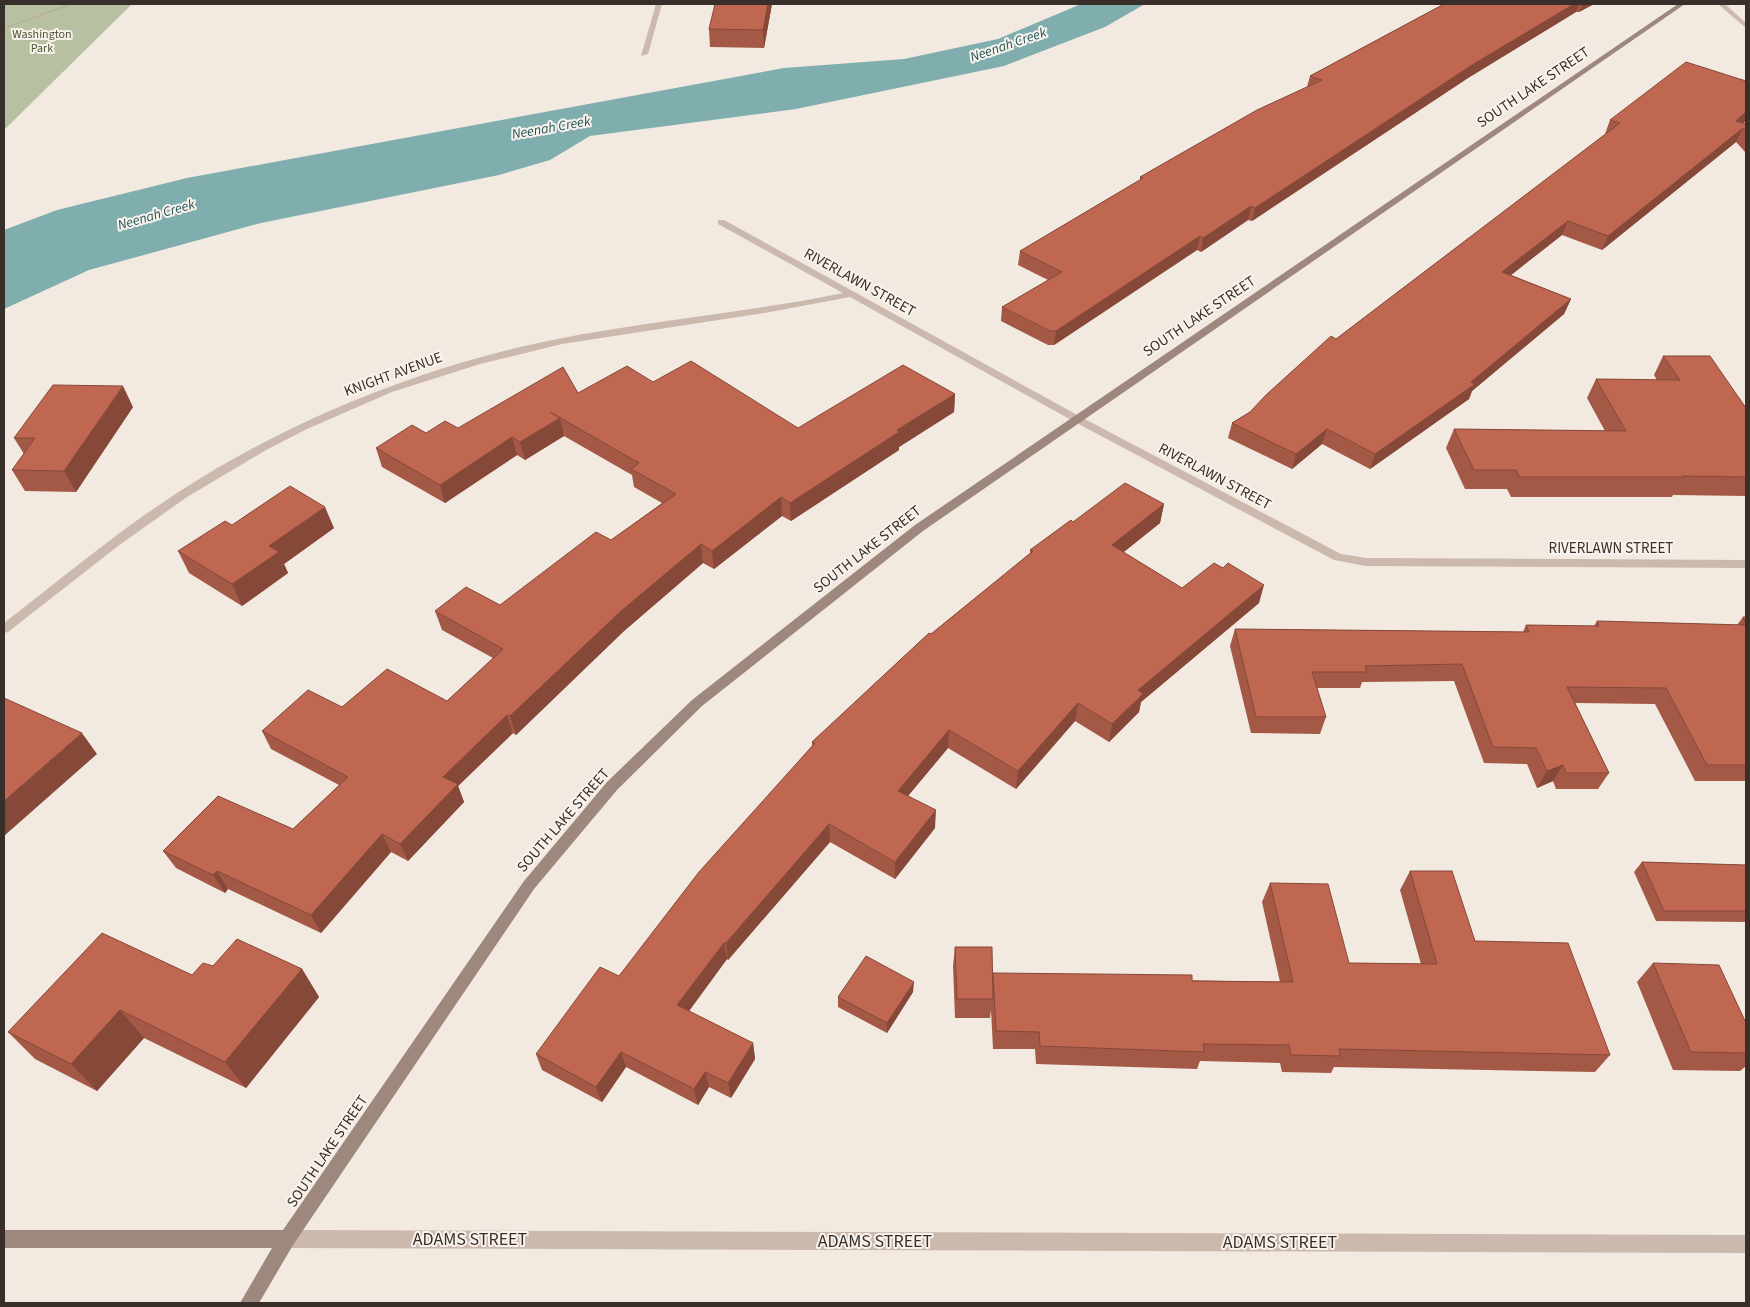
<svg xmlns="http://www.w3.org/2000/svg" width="1750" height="1307" viewBox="0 0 1750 1307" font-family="'Source Sans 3',sans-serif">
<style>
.green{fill:#b7c1a1}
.water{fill:#80aeae}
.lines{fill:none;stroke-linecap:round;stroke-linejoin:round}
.path{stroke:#b6a397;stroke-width:2;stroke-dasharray:1 1;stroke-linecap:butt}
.street{fill:#cab9ac;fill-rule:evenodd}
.secondary{fill:#9e887e;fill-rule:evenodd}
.wall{fill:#a45946}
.shaded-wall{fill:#864839}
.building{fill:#bf6751;stroke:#864839}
.labels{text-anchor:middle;stroke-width:4;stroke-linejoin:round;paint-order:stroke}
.far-park-label{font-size:12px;fill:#495530;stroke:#faf3ed}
.far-water-label{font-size:14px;font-style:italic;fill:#225758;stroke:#faf3ed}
.street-label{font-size:15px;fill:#382f2b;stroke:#faf3ed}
.near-street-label{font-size:18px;fill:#382f2b;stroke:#faf3ed}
</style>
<rect width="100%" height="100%" fill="#f2e9e0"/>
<!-- green -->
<path class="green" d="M4,4H132L4,130Z"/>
<!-- water -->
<path class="water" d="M1081,4H1145L1105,27L1004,66L796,109L590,136L550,160L499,175L261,223L89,270L4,309V230L57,210L187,178L784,68L904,59L998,39Z"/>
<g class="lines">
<!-- path -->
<path class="path" d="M4,28L72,4"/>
<!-- street -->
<g class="street">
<path d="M656,4H662L648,54L641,56Z"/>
<path d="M1718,4H1725L1746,23V28Z"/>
<path d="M718,220H724L1081,417L1341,554L1366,558L1746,560V568L1366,566L1334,560L1073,421L850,297L770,312L562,344L480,364L392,392L307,429L266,450L187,497L118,546L8,632L4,633V623C61,579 117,532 177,493C282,425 399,376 520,347C626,322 736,315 843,293L718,224Z"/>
<path d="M287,1230L1746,1235V1253L287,1248L281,1245L278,1239L281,1233Z"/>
</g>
<!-- secondary -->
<path class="secondary" d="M1678,4H1685L923,531L702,706L617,790L534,889L293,1245L259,1303H240L272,1248H4V1230H283L524,881L607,782L692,700L915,525Z"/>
</g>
<!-- wall -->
<g class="wall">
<path d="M772,4L764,48L710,47L709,29Z"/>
<path d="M1444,4H1594L1579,12H1576L1468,78L1252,221L1248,220L1201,252L1197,250L1054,345H1048L1001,321L1002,307L1048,280L1018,265L1020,251L1140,180V177L1307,87L1310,76Z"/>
<path d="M1746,81V121L1743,123L1746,124V153L1736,142L1602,250L1562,235L1511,275L1571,299L1564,314L1472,391L1469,399L1370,469L1322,444L1292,469L1228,438L1232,423L1250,412L1336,339L1606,134H1605L1610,120Z"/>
<path d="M1663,356L1746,408V496L1673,495L1672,497H1511L1507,489H1465L1446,448L1454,429L1605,431L1587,398L1596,379L1657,380L1654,375Z"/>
<path d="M653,382L798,428L955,394L954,412L899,447V450L791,521L782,516L714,569L703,563L624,631L516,735L513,733L458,786L464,802L408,861L391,852L321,933L228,889L225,893L176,868L163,851L293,829L339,785L271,749L262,731L342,707L447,701L493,658L442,630L435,611L500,605L611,540L662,503L634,487L632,475L564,436L525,460L517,455L445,503L382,467L376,448L426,433L458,428L578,393Z"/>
<path d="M133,407L76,492L25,491L12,470L24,454L14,438Z"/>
<path d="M1164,504L1160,523L1123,552L1182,588L1259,603L1141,702L1139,712L1109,742L1075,721L1016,789L948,748L908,796L935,828L895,879L830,842L728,960L727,959L689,1011L753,1043L755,1059L731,1098L709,1087L698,1105L626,1067L602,1102L542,1070L536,1054L619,976L812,746V742L931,634L1030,554V550L1073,522Z"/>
<path d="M232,525L334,528L284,564L288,573L242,606L189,573L178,551Z"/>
<path d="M1743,617H1746V781H1695L1655,704L1575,703L1609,773L1598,789H1556L1553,781L1537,788L1527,764L1484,763L1454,681L1362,682L1360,688H1317L1326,717L1320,734L1251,733L1230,646L1235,629L1523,632L1526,625L1594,626L1597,621L1737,625Z"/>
<path d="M1642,862L1746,865V922L1656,921L1634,872Z"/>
<path d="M1410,871L1475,941L1610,1055L1595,1072L1334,1067L1331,1073L1282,1072L1280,1063L1200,1061L1197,1069L1036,1064L1035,1049H993L991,1010L990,1018H955L953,966L955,947L992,977L1280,982L1262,902L1270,883L1349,963L1421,964L1400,890Z"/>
<path d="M1653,963L1746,1023V1066L1740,1071L1673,1070L1637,982Z"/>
<path d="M213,966L302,969L319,997L246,1088L144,1038L97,1091L35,1059L8,1032L192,975Z"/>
<path d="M913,992L887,1033L838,1007V997Z"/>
</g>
<!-- shaded-wall -->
<g class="shaded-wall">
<path d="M768,4H772L764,48L763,30Z"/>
<path d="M1574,4H1579L1576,12L1468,78L1252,221L1255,208L1472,65Z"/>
<path d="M1582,4H1594L1579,12Z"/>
<path d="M1746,112V121L1729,134L1736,121Z"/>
<path d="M1743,128L1736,142L1602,250L1608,236Z"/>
<path d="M1251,206L1248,220L1201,252L1203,238Z"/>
<path d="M1568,221L1562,235L1497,286L1502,272Z"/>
<path d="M1200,236L1197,250L1054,345L1056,331Z"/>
<path d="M1571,299L1564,314L1472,391L1469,399L1370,469L1375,454L1471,382Z"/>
<path d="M123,386L133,407L76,492L64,471Z"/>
<path d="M955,394L954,412L899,447V450L791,521L790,503L897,430Z"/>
<path d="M560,418L564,436L525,460L520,442Z"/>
<path d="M1327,429L1322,444L1292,469L1296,454Z"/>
<path d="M512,437L517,455L445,503L440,485Z"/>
<path d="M781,497L782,516L714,569L712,551Z"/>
<path d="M1164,504L1160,523L1109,564L1112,545Z"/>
<path d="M325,507L334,528L284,564L288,573L242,606L232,584L269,546Z"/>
<path d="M701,544L703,563L624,631L516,735L510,716L620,612Z"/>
<path d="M1264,585L1259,603L1141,702L1139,712L1109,742L1112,724L1138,690Z"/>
<path d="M1078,703L1075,721L1016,789L1018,771Z"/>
<path d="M507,715L513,733L458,786L464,802L408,861L400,844L443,777Z"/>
<path d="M949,730L948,748L897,809L898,791Z"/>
<path d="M82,733L97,754L4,836V801Z"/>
<path d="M1563,765L1553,781L1537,788L1547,771Z"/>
<path d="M936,810L935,828L895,879V862Z"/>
<path d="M829,824L830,842L728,960L726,943Z"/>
<path d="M382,834L391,852L321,933L311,915Z"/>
<path d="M217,871L228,889L225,893L213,875Z"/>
<path d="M724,943L727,959L681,1022L677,1005Z"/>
<path d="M302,969L319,997L246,1088L225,1062Z"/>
<path d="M914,982L913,992L887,1033V1023Z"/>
<path d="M120,1010L144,1038L97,1091L71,1064Z"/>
<path d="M753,1043L755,1059L731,1098L728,1083Z"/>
<path d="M621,1052L626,1067L602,1102L596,1087Z"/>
<path d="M705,1072L709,1087L698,1105L694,1089Z"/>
</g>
<!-- building -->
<g class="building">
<path d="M715,4H768L763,30L709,29Z"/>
<path d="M1444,4H1574L1472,65L1255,208L1251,206L1203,238L1200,236L1056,331H1050L1002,307L1062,272L1020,251L1143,178L1140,177L1257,110L1322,80L1310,76Z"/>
<path d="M1686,62L1746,81V112L1736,121L1746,124V132L1743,128L1608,236L1568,221L1502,272L1571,299L1471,382L1475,384L1375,454L1327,429L1296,454L1232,423L1250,412L1266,395L1331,336L1336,339L1620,123L1610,120Z"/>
<path d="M1663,356H1710L1746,408V477L1682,476L1683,477H1520L1516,470H1474L1454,429L1626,431L1596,379L1680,380Z"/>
<path d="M691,361L798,428L903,365L955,394L897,430L899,432L790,503L781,497L712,551L701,544L620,612L510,716L507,715L443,777L458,784L400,844L382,834L311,915L217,871L213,875L163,851L218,796L293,829L348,777L262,731L308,690L342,707L387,669L447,701L503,649L435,611L466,587L500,605L596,532L611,540L676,494L631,469L639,463L550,412L560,418L520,442L512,437L440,485L376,448L412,425L426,433L445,421L458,428L563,367L578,393L627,366L653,382Z"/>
<path d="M53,385L123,386L64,471L12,470L35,438H14Z"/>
<path d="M1125,483L1164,504L1112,545L1182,588L1214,563L1223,568L1228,563L1264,585L1138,690L1143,694L1112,724L1078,703L1018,771L949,730L898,791L936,810L895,862L829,824L726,943H724L677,1005L753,1043L728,1083L705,1072L694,1089L621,1052L596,1087L536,1054L600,967L619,976L699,872L815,743L812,742L929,633L931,634L1033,551L1030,550L1071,520L1073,522Z"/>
<path d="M290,486L325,507L269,546L279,552L232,584L178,551L225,521L232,525Z"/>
<path d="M1743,617H1746V623Z"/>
<path d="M1597,621L1746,625V765H1707L1666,688L1567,687L1609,773H1566L1563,765L1547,771L1536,748L1493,747L1462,664L1365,666L1367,672H1312L1326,717H1256L1235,629L1529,632L1526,625L1599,626Z"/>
<path d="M4,698L82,733L4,801Z"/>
<path d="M1642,862L1746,865V911H1664Z"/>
<path d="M1410,871H1452L1475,941L1568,943L1610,1055L1339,1049L1340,1056L1291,1055L1289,1045L1203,1044L1204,1052L1040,1046L1039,1032L996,1031L993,973L1192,975V981L1293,982L1270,883L1328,884L1349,963L1437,964Z"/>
<path d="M102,933L192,975L203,963L213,966L237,939L302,969L225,1062L120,1010L71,1064L8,1032Z"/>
<path d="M955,947H992L993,999H957Z"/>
<path d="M866,956L914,982L887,1023L838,997Z"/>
<path d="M1653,963L1719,965L1746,1023V1053L1691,1052Z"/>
</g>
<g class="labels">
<!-- far-park labels -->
<g class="far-park-label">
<text x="42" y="38">Washington<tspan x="42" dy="14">Park</tspan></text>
</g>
<!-- far-water labels -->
<g class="far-water-label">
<text transform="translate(1008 44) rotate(-19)" y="5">Neenah Creek</text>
<text transform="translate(551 127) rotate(-10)" y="5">Neenah Creek</text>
<text transform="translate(156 214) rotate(-16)" y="5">Neenah Creek</text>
</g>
<!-- street labels -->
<g class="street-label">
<text transform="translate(1533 87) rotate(-34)" y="5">SOUTH LAKE STREET</text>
<text transform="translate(860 282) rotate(29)" y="5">RIVERLAWN STREET</text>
<text transform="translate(1199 316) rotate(-34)" y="5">SOUTH LAKE STREET</text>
<text transform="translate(393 374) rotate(-20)" y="5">KNIGHT AVENUE</text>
<text transform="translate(1215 476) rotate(28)" y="5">RIVERLAWN STREET</text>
<text x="1611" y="553">RIVERLAWN STREET</text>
<text transform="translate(867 549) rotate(-38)" y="5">SOUTH LAKE STREET</text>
<text transform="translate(563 820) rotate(-49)" y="5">SOUTH LAKE STREET</text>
<text transform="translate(327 1151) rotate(-56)" y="5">SOUTH LAKE STREET</text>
</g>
<!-- near-street labels -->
<g class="near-street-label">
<text x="470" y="1245">ADAMS STREET</text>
<text x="875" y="1247">ADAMS STREET</text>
<text x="1280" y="1248">ADAMS STREET</text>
</g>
</g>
<!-- border -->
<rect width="1750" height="1307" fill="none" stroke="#382f2b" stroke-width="10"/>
</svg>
